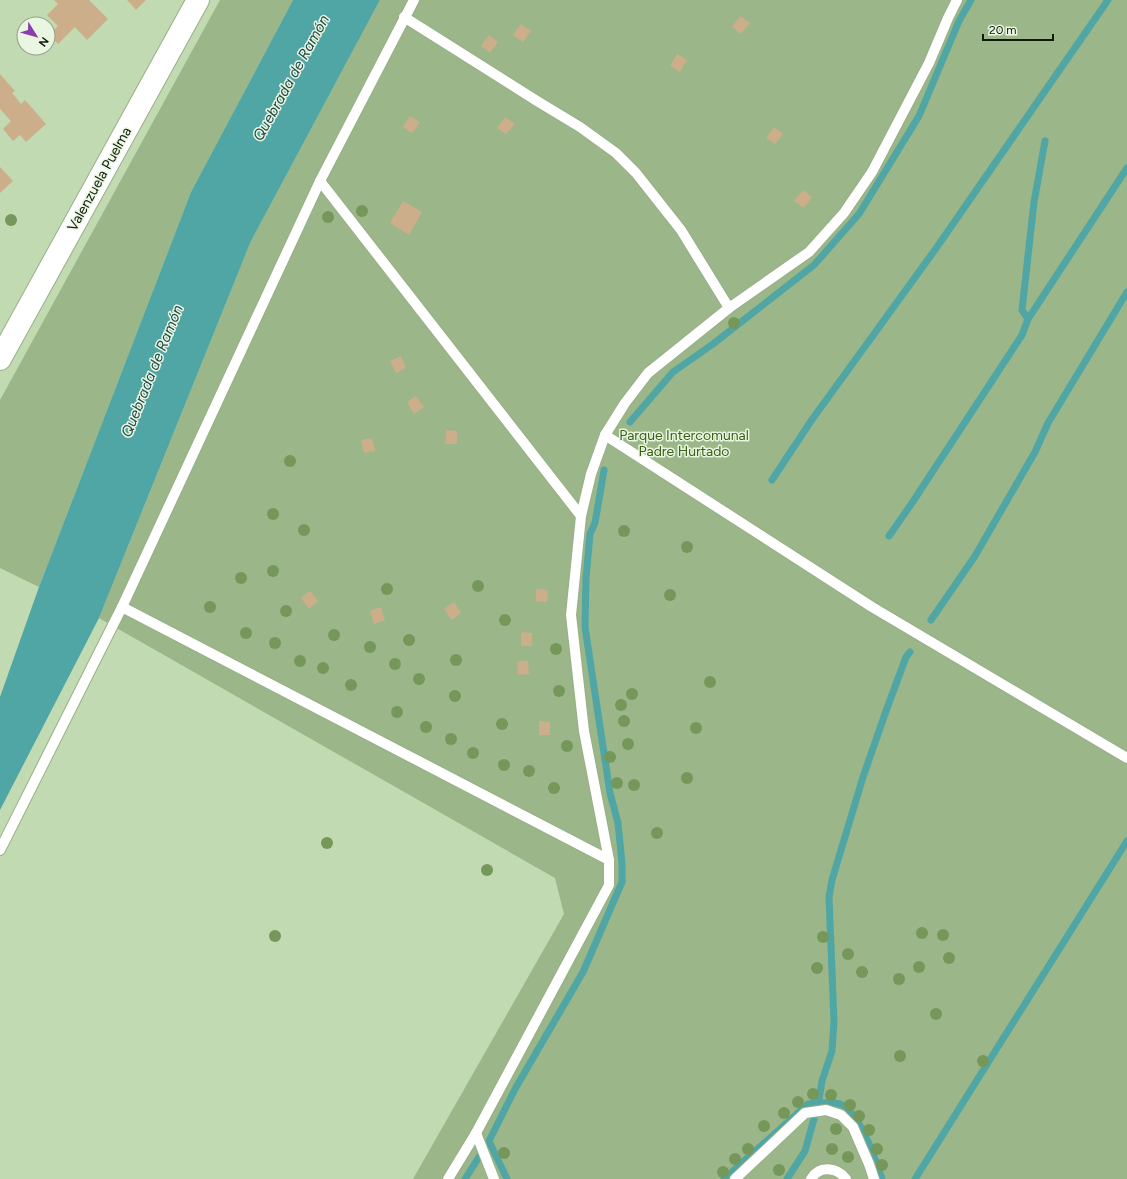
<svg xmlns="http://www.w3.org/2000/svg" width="1127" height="1179" viewBox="0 0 1127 1179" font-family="Figtree,sans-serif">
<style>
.green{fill:#9bb688}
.water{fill:#50a6a4}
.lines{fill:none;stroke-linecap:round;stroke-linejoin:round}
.stream{stroke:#50a6a4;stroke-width:7}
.building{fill:#ccaf8a}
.service-casing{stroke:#98af88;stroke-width:12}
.secondary-casing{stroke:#98af88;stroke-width:24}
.service{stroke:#fff;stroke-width:10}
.secondary{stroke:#fff;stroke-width:22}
.tree{fill:#76975a}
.labels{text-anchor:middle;stroke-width:3;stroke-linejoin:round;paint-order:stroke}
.street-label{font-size:14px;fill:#11190b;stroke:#e9f6e2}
.park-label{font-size:14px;fill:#396013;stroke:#e9f6e2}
.water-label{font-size:15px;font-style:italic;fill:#204847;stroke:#e9f6e2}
</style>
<rect width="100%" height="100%" fill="#c1dab1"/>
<!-- green -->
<g class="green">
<path d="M220,0H293L191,192L39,587L0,568V400Z"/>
<path d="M380,0H1127V1179H413L564,914L555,878L99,618L251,241Z"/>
</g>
<!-- water -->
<path class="water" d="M293,0H380L251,241L99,618L0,810V697L39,587L191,192Z"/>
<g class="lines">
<!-- stream -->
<g class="stream">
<path d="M1028,319L1127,168"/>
<path d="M630,422L673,372L713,344L814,265L859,214L919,116L959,21L971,0"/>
<path d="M772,480L811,421L937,247L1108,0"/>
<path d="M889,536L912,503L1022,335L1028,319L1022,310L1034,202L1045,141"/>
<path d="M931,620L975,556L1035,452L1048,423L1127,292"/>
<path d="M818,1105L822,1081L832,1051L834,1021L829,897L832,880L863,777L886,711L906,657L910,652"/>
<path d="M465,1179L484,1149"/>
<path d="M507,1179L489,1141L515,1089L583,972L622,882V863L618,823L610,793L585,627L586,578L590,534L595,523L604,470"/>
<path d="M724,1179L808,1104C817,1103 832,1102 840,1104C859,1110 876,1161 882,1179"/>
<path d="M787,1179L805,1151L814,1119"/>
<path d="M915,1179L1127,841"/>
</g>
</g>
<!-- building -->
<g class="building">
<path d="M54,0H89L108,19L87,40L75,27L58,44L49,34L58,26L47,15L58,4Z"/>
<path d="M127,0H146L136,10Z"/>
<path d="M740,16L750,23L741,34L732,27Z"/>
<path d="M521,24L531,31L523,42L513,35Z"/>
<path d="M489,35L498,42L490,53L481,46Z"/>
<path d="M677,54L687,60L680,72L670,66Z"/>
<path d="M0,74L15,91L12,93L21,104L25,100L46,124L26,142L20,135L13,141L3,129L11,121L0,109Z"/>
<path d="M410,116L420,122L412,133L403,127Z"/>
<path d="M505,117L515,124L506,134L497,128Z"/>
<path d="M774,127L783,134L775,144L766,138Z"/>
<path d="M0,167L13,181L0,193Z"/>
<path d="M803,190L812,197L804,208L794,201Z"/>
<path d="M403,201L422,212L409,235L390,223Z"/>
<path d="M401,356L406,368L396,373L390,361Z"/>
<path d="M416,396L424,407L414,414L407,402Z"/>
<path d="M446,430L457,431V444H445Z"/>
<path d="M372,438L375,451L364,453L361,440Z"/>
<path d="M536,589L548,590L547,602L536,601Z"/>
<path d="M310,591L318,601L309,609L301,598Z"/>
<path d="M454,602L461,613L452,620L444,609Z"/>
<path d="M381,607L385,620L374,624L370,611Z"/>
<path d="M521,632L532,633V646H521Z"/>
<path d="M517,661H528L529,674L518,675Z"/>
<path d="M539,721L550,722V735H539Z"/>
</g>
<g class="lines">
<defs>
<g id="service">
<path d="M404,17L537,101L580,127L616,153L636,173L681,230L729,308"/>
<path d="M320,181L581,516"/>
<path d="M605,435L872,607L1127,758"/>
<path d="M122,607L609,860"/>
<path d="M0,850L122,607L320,181L414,0"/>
<path d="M476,1133L494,1179"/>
<path d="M448,1179L476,1133L609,885V860L584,731L571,615L581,516L591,474L605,435L625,403L648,373L729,308L809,252L844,213L872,172L929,63L948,18L957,0"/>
<path d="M735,1179L805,1113L826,1110L841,1115L853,1127L869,1164L874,1179"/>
<path d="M811,1179C819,1165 837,1167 846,1179"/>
</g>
<path id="secondary" d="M0,359L198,0"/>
</defs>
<!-- service casing -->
<use href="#service" class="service-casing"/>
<!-- secondary casing -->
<use href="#secondary" class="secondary-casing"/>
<!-- service -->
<use href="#service" class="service"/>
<!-- secondary -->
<use href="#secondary" class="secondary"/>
</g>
<!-- trees -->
<g class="tree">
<circle cx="362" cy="211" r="6"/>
<circle cx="328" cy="217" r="6"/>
<circle cx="11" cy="220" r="6"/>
<circle cx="734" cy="323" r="6"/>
<circle cx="290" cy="461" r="6"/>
<circle cx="273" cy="514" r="6"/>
<circle cx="304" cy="530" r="6"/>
<circle cx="624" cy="531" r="6"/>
<circle cx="687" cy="547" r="6"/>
<circle cx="273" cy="571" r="6"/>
<circle cx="241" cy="578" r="6"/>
<circle cx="478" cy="586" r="6"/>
<circle cx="387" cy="589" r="6"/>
<circle cx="670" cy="595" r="6"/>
<circle cx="210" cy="607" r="6"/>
<circle cx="286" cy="611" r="6"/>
<circle cx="505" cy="620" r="6"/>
<circle cx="246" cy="633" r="6"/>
<circle cx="334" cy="635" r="6"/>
<circle cx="409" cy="640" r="6"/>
<circle cx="275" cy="643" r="6"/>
<circle cx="370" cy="647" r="6"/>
<circle cx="556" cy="649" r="6"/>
<circle cx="456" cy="660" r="6"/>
<circle cx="300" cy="661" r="6"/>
<circle cx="395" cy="664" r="6"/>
<circle cx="323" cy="668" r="6"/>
<circle cx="419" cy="679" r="6"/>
<circle cx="710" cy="682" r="6"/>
<circle cx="351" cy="685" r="6"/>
<circle cx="559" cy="691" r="6"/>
<circle cx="632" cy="694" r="6"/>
<circle cx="455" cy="696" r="6"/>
<circle cx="621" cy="705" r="6"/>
<circle cx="397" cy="712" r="6"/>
<circle cx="624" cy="721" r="6"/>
<circle cx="502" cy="724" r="6"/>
<circle cx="426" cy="727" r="6"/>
<circle cx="696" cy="728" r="6"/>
<circle cx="451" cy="739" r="6"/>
<circle cx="628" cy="744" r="6"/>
<circle cx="567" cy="746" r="6"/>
<circle cx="473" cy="753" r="6"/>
<circle cx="610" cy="757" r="6"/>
<circle cx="504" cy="765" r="6"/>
<circle cx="529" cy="771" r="6"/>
<circle cx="687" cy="778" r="6"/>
<circle cx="617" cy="783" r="6"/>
<circle cx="634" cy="785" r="6"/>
<circle cx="554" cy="788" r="6"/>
<circle cx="657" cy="833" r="6"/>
<circle cx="327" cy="843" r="6"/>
<circle cx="487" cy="870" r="6"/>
<circle cx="922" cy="933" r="6"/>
<circle cx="943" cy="935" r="6"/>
<circle cx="275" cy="936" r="6"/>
<circle cx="823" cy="937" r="6"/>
<circle cx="848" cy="954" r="6"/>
<circle cx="949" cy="958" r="6"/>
<circle cx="919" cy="967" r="6"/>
<circle cx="817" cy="968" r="6"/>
<circle cx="862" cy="972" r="6"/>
<circle cx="899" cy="979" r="6"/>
<circle cx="936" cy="1014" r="6"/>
<circle cx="900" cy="1056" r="6"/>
<circle cx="983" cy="1061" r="6"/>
<circle cx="813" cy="1094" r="6"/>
<circle cx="831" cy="1095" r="6"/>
<circle cx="798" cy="1102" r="6"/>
<circle cx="850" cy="1105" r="6"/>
<circle cx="784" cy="1113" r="6"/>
<circle cx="859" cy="1116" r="6"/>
<circle cx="764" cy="1126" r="6"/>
<circle cx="836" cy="1129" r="6"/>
<circle cx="869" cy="1130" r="6"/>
<circle cx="748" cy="1149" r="6"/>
<circle cx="832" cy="1149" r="6"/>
<circle cx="877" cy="1149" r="6"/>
<circle cx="504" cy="1153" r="6"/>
<circle cx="848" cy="1157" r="6"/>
<circle cx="735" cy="1159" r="6"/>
<circle cx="882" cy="1165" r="6"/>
<circle cx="779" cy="1170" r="6"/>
<circle cx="723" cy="1172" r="6"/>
</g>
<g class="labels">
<!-- street labels -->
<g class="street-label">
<text transform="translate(99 179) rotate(-61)" y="5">Valenzuela Puelma</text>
</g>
<!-- park labels -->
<g class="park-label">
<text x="684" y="440">Parque Intercomunal<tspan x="684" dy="16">Padre Hurtado</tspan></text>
</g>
<!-- water labels -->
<g class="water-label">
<text transform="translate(291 78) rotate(-61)" y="5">Quebrada de Ramón</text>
<text transform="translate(152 371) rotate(-68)" y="5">Quebrada de Ramón</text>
</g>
</g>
<!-- north arrow -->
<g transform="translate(36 36) rotate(127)"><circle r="19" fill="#e9f6e2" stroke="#939e8c"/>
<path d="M0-3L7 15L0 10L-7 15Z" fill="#8a3dae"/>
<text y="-6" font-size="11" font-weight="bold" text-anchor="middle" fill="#11190b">N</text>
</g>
<!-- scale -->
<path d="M983 34v6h70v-6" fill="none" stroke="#11190b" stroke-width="2"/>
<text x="989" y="34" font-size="12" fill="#11190b" stroke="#e9f6e2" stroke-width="3" paint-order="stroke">20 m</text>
</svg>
